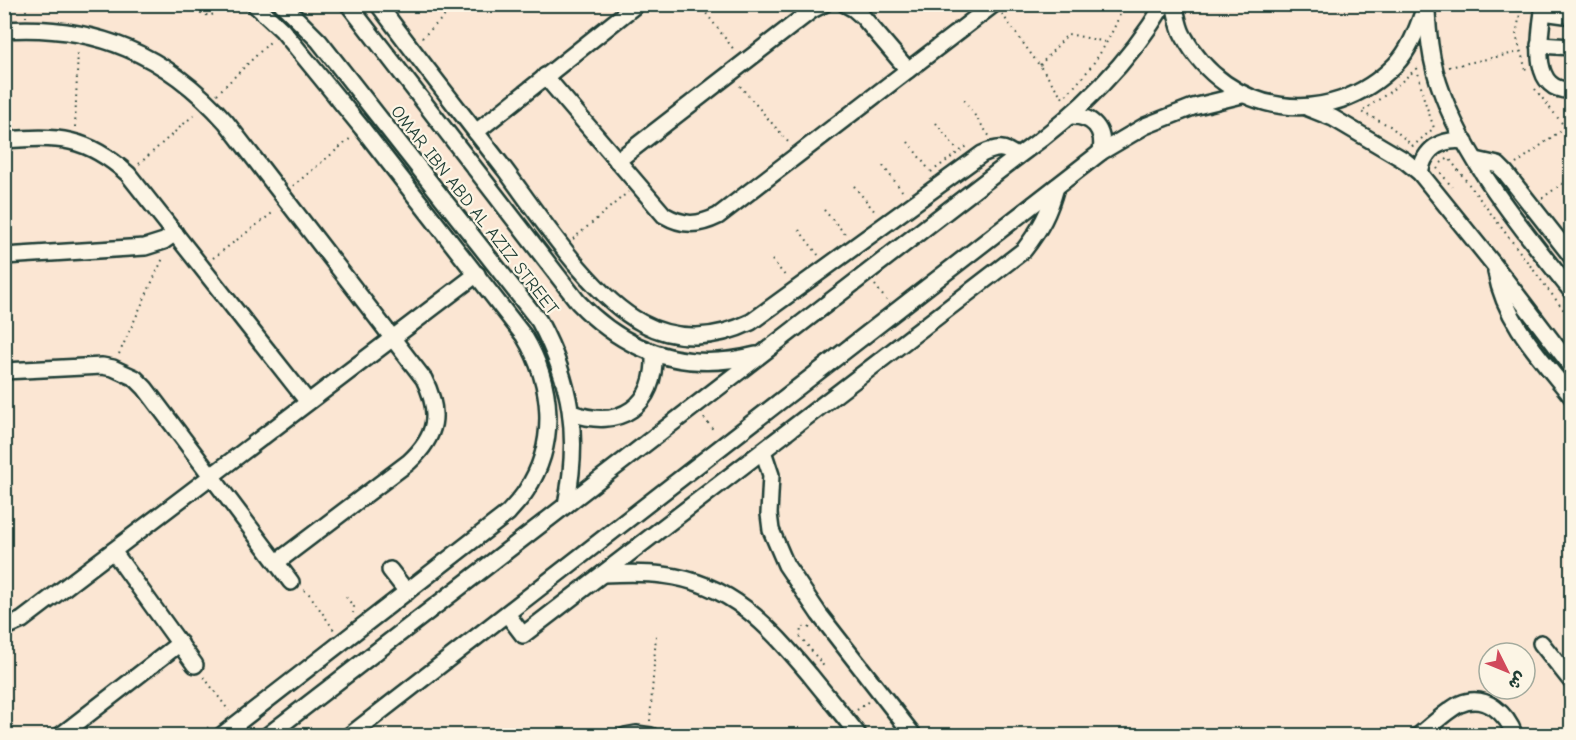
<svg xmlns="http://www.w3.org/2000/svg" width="1576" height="740" viewBox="0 0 1576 740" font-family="'Comic Neue','Playpen Sans Arabic',sans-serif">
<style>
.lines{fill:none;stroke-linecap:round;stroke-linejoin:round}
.minor-casing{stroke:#1f3d34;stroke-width:20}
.path{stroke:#1f3d34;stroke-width:2;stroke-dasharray:1.5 4.5;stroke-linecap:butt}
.minor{stroke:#fcf5e5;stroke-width:15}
.labels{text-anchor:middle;stroke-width:4.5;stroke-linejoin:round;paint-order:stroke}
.street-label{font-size:18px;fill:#1f3d34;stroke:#fcf5e5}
</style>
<rect width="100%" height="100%" fill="#fbe6d3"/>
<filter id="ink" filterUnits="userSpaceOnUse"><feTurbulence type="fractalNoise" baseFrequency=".0167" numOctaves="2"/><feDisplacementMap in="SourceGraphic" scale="12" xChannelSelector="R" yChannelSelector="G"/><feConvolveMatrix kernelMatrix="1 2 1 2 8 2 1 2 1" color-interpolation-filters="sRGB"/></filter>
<g filter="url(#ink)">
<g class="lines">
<defs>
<g id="minor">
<path d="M282,4L319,41L539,321C572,383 580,436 566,505"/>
<path d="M348,4L578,302C627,353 686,373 756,355"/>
<path d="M378,4C420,61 463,115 506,171C540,217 592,297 642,323C677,342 716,339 751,322L982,154C997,147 1004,146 1017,157"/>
<path d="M845,4L854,9L862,16L908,70"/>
<path d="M1174,4C1177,14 1178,26 1183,35C1227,117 1330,131 1395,65C1411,49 1418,26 1426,4"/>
<path d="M1544,4C1541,30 1527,93 1572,90"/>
<path d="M1427,12C1428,31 1430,52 1435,71C1457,152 1520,226 1572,292"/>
<path d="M1543,12L1572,16"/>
<path d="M4,30C95,24 166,54 226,122L424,379C441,413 437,436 409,462L277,562"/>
<path d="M1539,45L1572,47"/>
<path d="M545,76L664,215C683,226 698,226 718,216L994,4"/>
<path d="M1308,108L1333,118L1404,160L1420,173L1495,266L1572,367"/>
<path d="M1070,116C1093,115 1105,130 1101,152"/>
<path d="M476,132L637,4"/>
<path d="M4,140C58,136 86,136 128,174L308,402"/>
<path d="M1476,160L1498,165L1505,172L1572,257"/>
<path d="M617,161L812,10L824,4"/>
<path d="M1420,173C1424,149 1441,138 1465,141"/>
<path d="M4,256L145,247L164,241L175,233"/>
<path d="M1496,272C1505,322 1541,358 1572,397"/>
<path d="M4,371L102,366L113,368L135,378L145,388L291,582"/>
<path d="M572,413C620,430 656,406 654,354"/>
<path d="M763,451L771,475L769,514L771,530L786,565L819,614L914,736"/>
<path d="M113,551L195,665"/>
<path d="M390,570L407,592"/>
<path d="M603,574C623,573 643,572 663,575C731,583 768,625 810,675C826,695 843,715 859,736"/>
<path d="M507,614L523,635L1024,250C1041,228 1049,213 1056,187"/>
<path d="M4,628L22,620L477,274"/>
<path d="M1541,643L1572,682"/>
<path d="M60,736L180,643"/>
<path d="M221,736L508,513C514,506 521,499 526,491C558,443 553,384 524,336L362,128L282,30L254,4"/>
<path d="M267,736L1017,157C1075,116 1127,66 1164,4"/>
<path d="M349,736L1101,152L1145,126L1193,107L1242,95"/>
<path d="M625,736L636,734L651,736"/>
<path d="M1418,736C1430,727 1447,710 1460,704C1486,693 1507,714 1515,736"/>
</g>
</defs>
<!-- minor casing -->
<use href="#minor" class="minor-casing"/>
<!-- path -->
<g class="path">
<path d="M26,4V17"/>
<path d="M178,4L209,16L214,14L218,4"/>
<path d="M699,4L735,51"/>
<path d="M1522,4L1516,35L1527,74"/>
<path d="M1002,14L1063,98C1092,70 1110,42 1124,4"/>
<path d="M422,38L457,4"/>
<path d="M1040,65L1068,34L1106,42"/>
<path d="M1449,67L1520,52"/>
<path d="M1417,68L1424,99L1434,128L1413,146L1390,126L1361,112L1391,91Z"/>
<path d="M740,86L789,143"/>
<path d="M1535,89L1565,127"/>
<path d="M217,94L271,41"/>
<path d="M964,100L990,137"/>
<path d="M936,123L958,151"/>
<path d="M75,127L78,49"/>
<path d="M908,142L930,171"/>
<path d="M1441,163L1449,158L1572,321"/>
<path d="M139,164L197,112"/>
<path d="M1516,164L1572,122"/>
<path d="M883,166L903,192"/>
<path d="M1437,168L1452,187"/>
<path d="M931,172L970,144"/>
<path d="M293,186L351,138"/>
<path d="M854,186L876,213"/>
<path d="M1542,198L1572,177"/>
<path d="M824,210L846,235"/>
<path d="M799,230L819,256"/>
<path d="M573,239L628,192"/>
<path d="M213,258L275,211"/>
<path d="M772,260L787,278"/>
<path d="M875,285L886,300"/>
<path d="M119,354L164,256"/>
<path d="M704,418L715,432"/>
<path d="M304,590L310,595L334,630"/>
<path d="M346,597L354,607L353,613"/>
<path d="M810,628L806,626L801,628L800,636L826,669"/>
<path d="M204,677L229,711"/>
<path d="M857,710L869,701"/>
<path d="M650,721L656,635"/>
<path d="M873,731L877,736"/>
<path d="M198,736L210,726"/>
</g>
<!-- minor -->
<use href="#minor" class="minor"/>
</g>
</g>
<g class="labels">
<!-- street labels -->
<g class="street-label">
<text transform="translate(475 210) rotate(52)" y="6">OMAR IBN ABD AL AZIZ STREET</text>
</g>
</g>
<!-- margin -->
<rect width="1576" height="740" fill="none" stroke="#fcf5e5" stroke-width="24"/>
<rect x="12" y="12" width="1552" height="716" fill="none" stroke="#1f3d34" stroke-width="2" filter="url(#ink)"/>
<!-- north arrow -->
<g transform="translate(1507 671) rotate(133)"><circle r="28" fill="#fcf5e5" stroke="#a4ab9e" stroke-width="1.5"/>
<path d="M0-4.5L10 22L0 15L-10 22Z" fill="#d1495b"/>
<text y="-9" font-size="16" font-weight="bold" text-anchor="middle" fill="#1f3d34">ش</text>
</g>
</svg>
